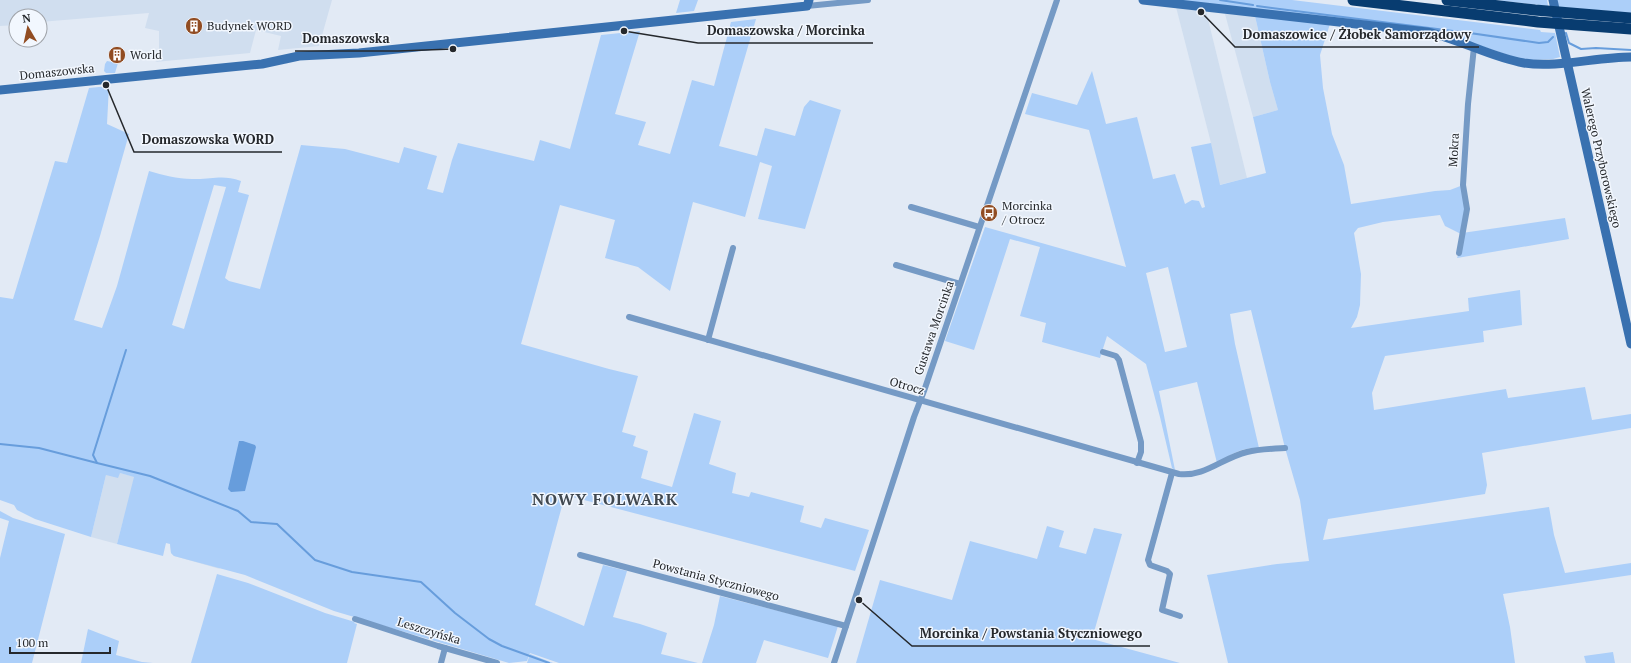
<svg xmlns="http://www.w3.org/2000/svg" width="1631" height="663" viewBox="0 0 1631 663" font-family="'PT Serif',serif">
<style>
.built{fill:#d0deef}
.green{fill:#accff9;fill-rule:evenodd}
.water{fill:#679ddc}
.lines{fill:none;stroke-linecap:round;stroke-linejoin:round}
.stream{stroke:#679ddc;stroke-width:2}
.street{stroke:#759ac5;stroke-width:6}
.secondary{stroke:#3971b0;stroke-width:9}
.highway{stroke:#083c70;stroke-width:11}
.labels{text-anchor:middle;stroke-width:3;stroke-linejoin:round;paint-order:stroke}
.poi-label{font-size:12px;fill:#25282c;stroke:#f2f7fe;text-anchor:start}
.street-label{font-size:12px;fill:#25282c;stroke:#f2f7fe}
.district-label{font-size:16px;font-weight:bold;letter-spacing:1px;fill:#404850;stroke:#f2f7fe}
.leader{fill:none;stroke:#25282c;stroke-width:1.5}
.callout-dot{fill:#25282c;stroke:#f2f7fe;stroke-width:1.5}
.callout-label{font-size:13px;text-anchor:middle;font-weight:bold;fill:#25282c;stroke:#f2f7fe;stroke-width:3;stroke-linejoin:round;paint-order:stroke}
</style>
<rect width="100%" height="100%" fill="#e2eaf5"/>
<!-- built -->
<g class="built">
<path d="M0,0H332L319,46L278,50L281,36L256,30L250,53L155,62L159,60V31L145,28L149,13L40,22V16H16V25L0,26Z"/>
<path d="M1176,7L1206,11L1247,178L1219,185L1210,139Z"/>
<path d="M1225,14L1255,16L1270,82L1278,110L1253,117Z"/>
<path d="M120,473L135,477L220,569L174,556L171,553L169,535L123,521L117,544L91,537L106,475Z"/>
</g>
<!-- green -->
<g class="green">
<path d="M680,0H698L694,11L676,13Z"/>
<path d="M1167,0H1292L1540,30L1541,32L1555,33L1560,57L1553,59L1530,60L1514,57L1446,34Z"/>
<path d="M1496,0H1547L1548,6Z"/>
<path d="M1557,0H1631V13L1559,7Z"/>
<path d="M1255,16L1330,24L1320,55L1323,88L1332,134L1344,165L1351,204L1435,191L1450,190L1463,185L1467,209L1462,233L1565,218L1569,239L1457,258L1459,253L1461,234L1445,226L1440,215L1383,222L1358,228L1354,233L1361,274L1360,305L1357,317L1351,328L1469,311L1468,298L1520,290L1522,325L1483,331L1484,342L1385,356L1372,393L1374,410L1506,389L1508,398L1585,387L1592,420L1631,414V428L1482,453L1487,485L1485,494L1328,519L1323,540L1549,507L1554,535L1565,573L1631,563V575L1503,594L1510,627L1515,663H1228L1207,575L1277,564L1309,561L1300,500L1285,448L1251,310L1230,314L1235,344L1259,448C1241,447 1232,454 1217,463L1197,382L1159,391L1175,470L1172,468L1160,417L1146,364L1107,336L1100,358L1042,342L1046,323L1020,316L1040,247L1010,239L974,350L945,341L985,227L1126,267L1089,130L1025,114L1032,93L1077,105L1092,71L1106,124L1137,117L1153,179L1175,174L1185,204L1192,200L1199,201L1202,208L1205,207L1191,147L1211,143L1220,185L1266,173L1253,117L1278,110L1270,82ZM1168,267L1187,347L1165,352L1146,273Z"/>
<path d="M756,19L719,146L757,156L765,128L795,136L804,107L810,100L841,110L805,229L758,219L772,166L760,162L745,217L693,202L670,291L638,267L605,258L615,220L560,205L521,344L609,369L638,376L622,432L636,436L633,446L648,451L641,478L672,487L694,413L721,421L709,464L736,473L732,493L749,497L751,492L804,506L800,522L821,528L825,518L869,530L855,571L565,495L535,605L584,626L603,565L627,571L613,617L640,624L667,633L661,654L698,663H559L530,653L527,661L509,663L334,611L245,575L174,556L171,553L170,544L166,543L163,556L117,544L134,477L120,473L118,478L106,475L91,537L35,519L17,510L14,505L0,500V297L13,299L55,161L67,163L89,88L109,86L107,124L129,134L100,236L74,320L102,328L117,286L149,171C163,175 177,179 192,179C212,180 221,174 241,181L238,192L249,195L225,278L229,281L260,289L301,145L345,149L399,163L404,147L437,156L427,189L443,193L452,160L458,143L534,161L540,140L570,149L601,35L640,31L615,114L646,122L638,145L670,154L692,80L714,86L731,22ZM214,185L226,187L184,329L172,325Z"/>
<path d="M107,61L118,63L115,73H106L104,71L105,64Z"/>
<path d="M0,511L13,518L65,534L32,663H0V558L9,521L0,518Z"/>
<path d="M1047,526L1064,531L1059,547L1086,554L1094,528L1122,534L1092,639L1180,663H856L880,580L952,600L970,541L1037,559Z"/>
<path d="M217,574L248,583L325,613L355,622L354,623L357,624L347,663H191Z"/>
<path d="M720,596L838,626L828,658L764,640L756,663H702L714,625Z"/>
<path d="M88,629L119,641L116,655L142,662L153,663H81Z"/>
<path d="M1613,652L1615,663H1586L1584,656Z"/>
<path d="M530,654L553,663H527Z"/>
</g>
<!-- water -->
<path class="water" d="M239,441H243L255,445L256,447L245,491L231,492L228,489Z"/>
<g class="lines">
<!-- stream -->
<g class="stream">
<path d="M1220,0L1253,5"/>
<path d="M1257,6L1453,31"/>
<path d="M1456,31L1539,43L1548,42L1553,37"/>
<path d="M1566,33L1569,43L1581,49L1596,48L1631,50"/>
<path d="M126,350L93,455L97,463L150,476L238,511L251,522L277,524L315,560L352,572L421,582L455,613L489,639L502,646L549,663"/>
<path d="M0,444L39,448L97,463"/>
</g>
<!-- street -->
<g class="street">
<path d="M807,6L868,0"/>
<path d="M911,207L979,227"/>
<path d="M1459,253L1467,209L1463,185L1468,104L1474,47"/>
<path d="M896,265L960,284"/>
<path d="M629,317L1179,474C1205,477 1222,458 1247,452C1259,449 1272,449 1285,448"/>
<path d="M708,340L733,248"/>
<path d="M1103,352L1116,356L1119,360L1141,442V452L1137,463"/>
<path d="M1172,473L1148,560L1150,565L1167,571L1170,574L1162,610L1180,616"/>
<path d="M580,555L846,626"/>
<path d="M355,619L438,646L497,663"/>
<path d="M441,663L445,648"/>
<path d="M834,663L914,417L924,391L1057,0"/>
</g>
<!-- secondary -->
<g class="secondary">
<path d="M1143,0L1427,32C1460,39 1490,57 1524,63C1557,68 1597,57 1631,57"/>
<path d="M1553,0L1631,344"/>
<path d="M0,90L262,64L299,56L359,53L807,6L809,0"/>
</g>
<!-- highway -->
<g class="highway">
<path d="M1353,0L1538,22L1631,29"/>
<path d="M1447,0L1535,10L1631,18"/>
</g>
</g>
<!-- icons -->
<defs>
<symbol id="building-disc" viewBox="-11 -11 22 22"><circle r="9.5" fill="#914c22" stroke="#f2f7fe"/><path d="M-4-6H4V6H1V3H-1V6H-4ZM-2.5-4.3h1.7v1.8h-1.7ZM.8-4.3h1.7v1.8H.8ZM-2.5-1h1.7V.8h-1.7ZM.8-1h1.7V.8H.8Z" fill="#fff"/></symbol>
<symbol id="bus-disc" viewBox="-11 -11 22 22"><circle r="9.5" fill="#914c22" stroke="#f2f7fe"/><path d="M-5-6H5V4H4V6H2V4H-2V6H-4V4H-5ZM-3.5-4V0h7V-4ZM-3.5 1.2v1.5H-2V1.2ZM2 1.2v1.5H3.5V1.2Z" fill="#fff"/></symbol>
</defs>
<g fill-rule="evenodd">
<use href="#building-disc" x="184" y="16" width="20" height="20"/>
<use href="#building-disc" x="107" y="45" width="20" height="20"/>
<use href="#bus-disc" x="979" y="203" width="20" height="20"/>
</g>
<g class="labels">
<!-- poi labels -->
<g class="poi-label">
<text x="207" y="30">Budynek WORD</text>
<text x="130" y="59">World</text>
<text x="1002" y="210">Morcinka<tspan x="1002" dy="14">/ Otrocz</tspan></text>
</g>
<!-- street labels -->
<g class="street-label">
<text transform="translate(57 72) rotate(-6)" y="4">Domaszowska</text>
<text transform="translate(1454 150) rotate(-87)" y="4">Mokra</text>
<text transform="translate(1601 158) rotate(77)" y="4">Walerego Przyborowskiego</text>
<text transform="translate(934 328) rotate(-71)" y="4">Gustawa Morcinka</text>
<text transform="translate(907 386) rotate(16)" y="4">Otrocz</text>
<text transform="translate(716 580) rotate(15)" y="4">Powstania Styczniowego</text>
<text transform="translate(429 631) rotate(17)" y="4">Leszczyńska</text>
</g>
<!-- district labels -->
<g class="district-label">
<text x="605" y="505">NOWY FOLWARK</text>
</g>
</g>
<!-- callouts -->
<path class="leader" d="M624 31L698 43H873M1201 12L1235 47H1479M453 49L398 51H295M106 85L134 152H282M859 600L912 646H1150"/>
<g class="callout-dot">
<circle cx="624" cy="31" r="4"/>
<circle cx="1201" cy="12" r="4"/>
<circle cx="453" cy="49" r="4"/>
<circle cx="106" cy="85" r="4"/>
<circle cx="859" cy="600" r="4"/>
</g>
<g class="callout-label">
<text x="786" y="35">Domaszowska / Morcinka</text>
<text x="1357" y="39">Domaszowice / Żłobek Samorządowy</text>
<text x="346" y="43">Domaszowska</text>
<text x="208" y="144">Domaszowska WORD</text>
<text x="1031" y="638">Morcinka / Powstania Styczniowego</text>
</g>
<!-- north arrow -->
<g transform="translate(28 28) rotate(351)"><circle r="19" fill="#f2f7fe" stroke="#a0a4aa"/>
<path d="M0-3L7 15L0 10L-7 15Z" fill="#914c22"/>
<text y="-6" font-size="11" font-weight="bold" text-anchor="middle" fill="#25282c">N</text>
</g>
<!-- scale -->
<path d="M10 647v6h100v-6" fill="none" stroke="#25282c" stroke-width="2"/>
<text x="16" y="647" font-size="12" fill="#25282c" stroke="#f2f7fe" stroke-width="3" paint-order="stroke">100 m</text>
</svg>
